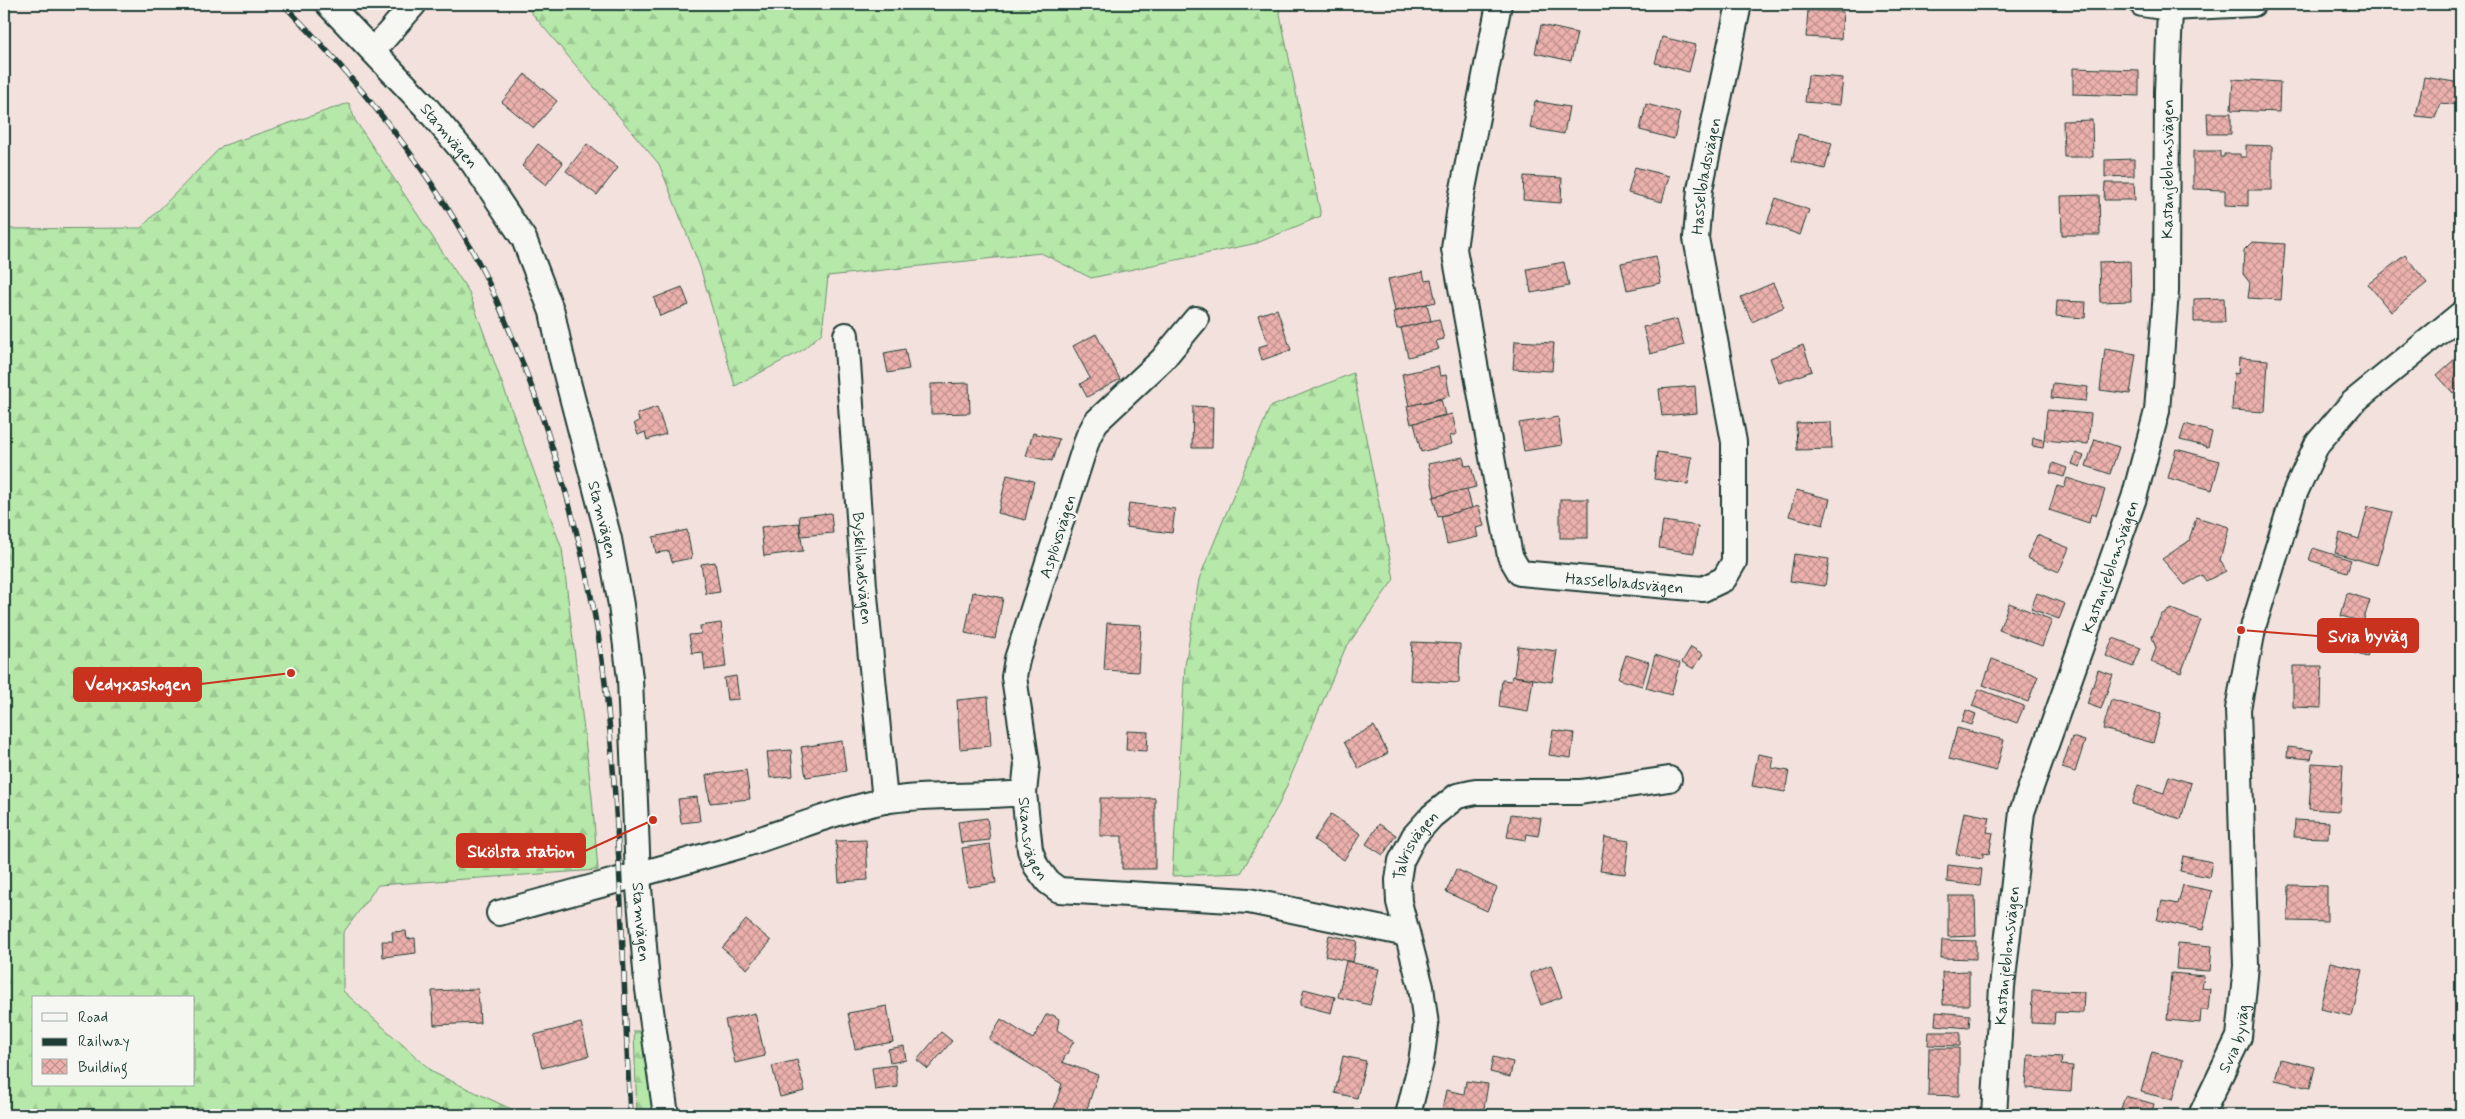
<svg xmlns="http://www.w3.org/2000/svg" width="2465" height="1119" viewBox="0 0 2465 1119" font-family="Mynerve,sans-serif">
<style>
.forest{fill:url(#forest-firs);stroke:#6a926e;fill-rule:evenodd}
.building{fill:url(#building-cross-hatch);stroke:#1f3d34}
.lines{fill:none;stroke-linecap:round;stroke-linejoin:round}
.minor-casing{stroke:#1f3d34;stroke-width:28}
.minor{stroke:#f6f6f2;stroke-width:24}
.rail-casing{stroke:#1f3d34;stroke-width:5.5}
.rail{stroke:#f6f6f2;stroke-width:4;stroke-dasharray:11;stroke-linecap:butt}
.labels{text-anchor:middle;stroke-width:5;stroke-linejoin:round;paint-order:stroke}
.street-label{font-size:16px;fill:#1f3d34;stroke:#f6f6f2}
.leader{fill:none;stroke:#c8321e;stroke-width:2}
.callout-dot{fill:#c8321e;stroke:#f6f6f2;stroke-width:2}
.callout{fill:#c8321e;stroke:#c8321e;stroke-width:2}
.callout-label{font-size:18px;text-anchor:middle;font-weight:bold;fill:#fff}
</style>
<defs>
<pattern id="forest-firs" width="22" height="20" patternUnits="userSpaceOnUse" patternTransform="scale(1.25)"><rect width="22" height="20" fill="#b6e8a9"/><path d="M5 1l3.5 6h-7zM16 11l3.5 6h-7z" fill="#9cc892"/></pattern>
<pattern id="building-cross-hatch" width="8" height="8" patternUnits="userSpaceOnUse" patternTransform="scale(1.25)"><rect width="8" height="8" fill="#ecb1ad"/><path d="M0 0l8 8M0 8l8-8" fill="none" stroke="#bf918e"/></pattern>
</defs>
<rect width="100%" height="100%" fill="#f3e1dd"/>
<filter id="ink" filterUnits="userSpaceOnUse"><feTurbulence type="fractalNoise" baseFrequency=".02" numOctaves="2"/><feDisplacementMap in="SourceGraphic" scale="10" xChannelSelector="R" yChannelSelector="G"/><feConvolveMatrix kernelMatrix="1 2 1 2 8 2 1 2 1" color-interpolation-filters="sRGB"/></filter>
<g filter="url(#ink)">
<!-- forest -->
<g class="forest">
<path d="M524,4H1278L1321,216L1257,243L1091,278L1041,253L828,276L822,333L801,351L735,386L700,267L659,164Z"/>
<path d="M349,103L355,120L469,292L562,549L592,797L598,870L378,885L343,933V991L434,1073L524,1115H4V229L141,228L222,146ZM34,998H194V1085H34Z"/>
<path d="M1353,373L1394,579L1345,649L1279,804L1241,873L1172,876L1185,666L1199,579L1270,407Z"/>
<path d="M634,1031H647L657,1115H637Z"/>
</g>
<!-- building -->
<g class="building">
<path d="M1664,4H1694L1692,11Z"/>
<path d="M1808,10L1843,12L1841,39L1806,37Z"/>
<path d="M1541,25L1577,33L1571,61L1535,53Z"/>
<path d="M1662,37L1696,45L1689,72L1655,63Z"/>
<path d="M2073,68L2139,70V96L2073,94Z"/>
<path d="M525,74L557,101L534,128L502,102Z"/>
<path d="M1808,75L1843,78L1840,105L1805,102Z"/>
<path d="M2424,77L2461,83V105L2441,103L2435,118L2416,116Z"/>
<path d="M2233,79L2280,82L2279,112L2231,110Z"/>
<path d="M1535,101L1569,107L1564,134L1530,128Z"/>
<path d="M1646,104L1680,113L1674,139L1640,130Z"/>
<path d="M2207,113H2231V134H2208Z"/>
<path d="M2092,120L2093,157H2064L2063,121Z"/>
<path d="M1798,134L1832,143L1825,169L1792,161Z"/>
<path d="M538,144L563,163L546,185L522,166Z"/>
<path d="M587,144L618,168L597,195L566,171Z"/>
<path d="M2246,145L2272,146V190H2248V206L2225,205V190L2193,189V151H2220V157H2224V154H2240V157H2246Z"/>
<path d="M2134,159V176L2105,177V160Z"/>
<path d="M1635,167L1669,176L1662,202L1628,193Z"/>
<path d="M1524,176L1562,178L1561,203L1523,200Z"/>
<path d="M2105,183H2134L2135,200H2104Z"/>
<path d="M2099,195L2100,235H2062L2061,196Z"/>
<path d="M1776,198L1809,210L1800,235L1767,223Z"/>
<path d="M2252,242L2285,244L2281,300L2248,298L2250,283L2243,274L2244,250Z"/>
<path d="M2461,246V260L2454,252Z"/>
<path d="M2405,255L2427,283L2391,312L2368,284Z"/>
<path d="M1656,256L1661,283L1627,290L1621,263Z"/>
<path d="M2130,261L2131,301L2100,302L2099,262Z"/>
<path d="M1564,262L1569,286L1531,293L1527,269Z"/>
<path d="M1423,272L1425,281L1431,280L1436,302L1395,311L1388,279Z"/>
<path d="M1773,283L1784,307L1752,322L1741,297Z"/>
<path d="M682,287L689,305L660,316L654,298Z"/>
<path d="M2224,298L2225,322H2194V299Z"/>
<path d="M2057,301L2086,302L2085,318L2056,316Z"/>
<path d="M1427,304L1431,321L1397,329L1393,312Z"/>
<path d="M1277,309L1291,350L1262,360L1258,347L1268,344L1258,315Z"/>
<path d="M1439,319L1444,339L1436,341L1439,349L1408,357L1401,328Z"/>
<path d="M1677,319L1684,345L1650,354L1643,327Z"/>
<path d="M1096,334L1120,379L1087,397L1080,384L1090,378L1073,346Z"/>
<path d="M1515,341L1554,343L1552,371L1513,369Z"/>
<path d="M1803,345L1812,371L1779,383L1770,358Z"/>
<path d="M905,349L909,369L888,373L884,353Z"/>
<path d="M2105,349L2136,354L2130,394L2100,390Z"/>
<path d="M2457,357L2461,362V385L2453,393L2437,375Z"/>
<path d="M2239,358L2268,360L2265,412L2232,410L2234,373L2238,374Z"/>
<path d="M1438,366L1440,376L1446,375L1450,396L1409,406L1402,374Z"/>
<path d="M969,383L970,413L931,414V384Z"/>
<path d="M2053,383L2088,387L2086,401L2051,398Z"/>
<path d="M1695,386L1697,413L1662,416L1659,389Z"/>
<path d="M1441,399L1445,415L1411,424L1407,406Z"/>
<path d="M1193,406L1213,407L1212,448H1192Z"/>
<path d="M657,407L666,434L647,440L645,432L638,435L634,423L639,421L637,414Z"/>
<path d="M2047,410L2091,414L2088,444L2044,440Z"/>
<path d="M1452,414L1457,434L1450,436L1452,444L1421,452L1414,423Z"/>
<path d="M1558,417L1562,445L1524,451L1519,423Z"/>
<path d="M1831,422L1832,449L1797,450L1796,423Z"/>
<path d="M2185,424L2212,432L2208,447L2180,440Z"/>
<path d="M1033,433L1059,439L1052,461L1026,456Z"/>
<path d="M2033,438L2044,440L2043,448L2032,446Z"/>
<path d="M2095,439L2119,447L2110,474L2086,466Z"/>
<path d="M2176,449L2220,461L2212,490L2168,478Z"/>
<path d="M1657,452L1692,457L1688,484L1654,479Z"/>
<path d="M2076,453L2084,456L2080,467L2072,464Z"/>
<path d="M1463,457L1465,466L1471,465L1476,487L1435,497L1428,464Z"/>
<path d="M2053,463L2067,468L2064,477L2050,473Z"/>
<path d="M1007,475L1034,481L1025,520L998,513Z"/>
<path d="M2067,478L2105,490L2096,516L2091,514L2089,523L2049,510L2057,486L2064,488Z"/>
<path d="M1467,489L1472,508L1438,517L1433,497Z"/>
<path d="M1796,490L1830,499L1823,525L1789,516Z"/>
<rect x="1560" y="499" width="28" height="39"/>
<path d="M1129,503L1175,509L1172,533L1126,527Z"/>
<path d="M1479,506L1484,526L1476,528L1478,537L1447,544L1441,516Z"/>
<path d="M2368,506L2392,512L2377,565L2335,553L2340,533L2359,539Z"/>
<path d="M831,513L833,533L801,536L799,516Z"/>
<path d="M2196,517L2229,527L2220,560L2226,571L2206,581L2202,575L2185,585L2162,559L2189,541Z"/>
<path d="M1663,521L1698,526L1694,553L1659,548Z"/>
<path d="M799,523L803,551L764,556L761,527Z"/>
<path d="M687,530L692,558L672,562L669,551L656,553L653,537Z"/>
<path d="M2037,535L2069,548L2059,572L2027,558Z"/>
<path d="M2313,548L2351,560L2347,572L2309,560Z"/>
<path d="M1794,554L1829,559L1825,586L1790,581Z"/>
<path d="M715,562L720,592L706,594L701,564Z"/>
<path d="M973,592L1003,598L995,639L965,633Z"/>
<path d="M2037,593L2065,604L2059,619L2031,609Z"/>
<path d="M2347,593L2370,600L2363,622L2341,616Z"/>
<path d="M2009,603L2052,620L2042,646L1999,630Z"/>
<path d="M2171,609L2201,620L2181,673L2151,662L2156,648L2152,637L2161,615Z"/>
<path d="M721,623L726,667L705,670L703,652L692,653L689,635L701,634L700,626Z"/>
<path d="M1107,623L1141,625L1138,672L1104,670Z"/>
<path d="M2340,623L2375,633L2367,657L2333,647Z"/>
<path d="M2113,638L2141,648L2133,667L2106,656Z"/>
<path d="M1412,642L1460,644L1459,683L1410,680Z"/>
<path d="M1518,646L1557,651L1552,682L1514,676Z"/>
<path d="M1691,647L1703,654L1694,669L1682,662Z"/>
<path d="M1626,655L1649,662L1642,686L1618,679Z"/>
<path d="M1655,655L1680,663L1671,695L1646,688Z"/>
<path d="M1992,659L2038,676L2028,702L1983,685Z"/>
<path d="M2293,666H2322L2321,708L2293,707Z"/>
<path d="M2098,670L2113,675L2101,709L2087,704Z"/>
<path d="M736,676L739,699L727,700L724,678Z"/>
<path d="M1512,676L1533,679L1528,712L1499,707L1502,680L1511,681Z"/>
<path d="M1979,689L2024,706L2017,723L1972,706Z"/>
<path d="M988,697L991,746L960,749L957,700Z"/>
<path d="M2111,700L2161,714L2153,743L2103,729Z"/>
<path d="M1966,710L1976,714L1972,725L1962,722Z"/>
<path d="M1374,726L1388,753L1359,769L1344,742Z"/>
<path d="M1957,728L2004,740L1996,771L1949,759Z"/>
<path d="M1553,730L1574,733L1571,758L1549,755Z"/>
<path d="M1127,731L1148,732L1147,751L1126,750Z"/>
<path d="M2072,737L2085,741L2075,772L2062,768Z"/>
<path d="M842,741L846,771L806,777L801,747Z"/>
<path d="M2288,747L2313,750L2311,759L2287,757Z"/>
<path d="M791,750L793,776L770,778L767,752Z"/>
<path d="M1758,754L1774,757L1772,768L1789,771L1785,792L1752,786Z"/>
<path d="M2312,763L2343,765L2340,811L2309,809Z"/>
<path d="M746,770L750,799L710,803L706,775Z"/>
<path d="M2169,776L2191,783L2181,819L2132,804L2138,785L2164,793Z"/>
<path d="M697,797L700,821L681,823L678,799Z"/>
<path d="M1100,798H1155V869H1122V836H1100Z"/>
<path d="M1964,812L1990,817L1987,832L1993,833L1989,854L1983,853V858L1956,854Z"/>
<path d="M1331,814L1361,834L1344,860L1314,840Z"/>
<path d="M1511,814L1541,818L1538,836L1527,834L1526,840L1507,837Z"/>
<path d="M987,818L990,840L961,843L958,822Z"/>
<path d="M2295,820L2329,822L2328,838L2294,837Z"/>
<path d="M1379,824L1396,835L1383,855L1366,844Z"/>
<path d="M1605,837L1629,841L1625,874L1600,871Z"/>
<path d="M866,840L868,880L839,882L836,841Z"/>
<path d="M990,844L996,883L968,887L962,848Z"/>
<path d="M2183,856L2212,862L2209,877L2180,871Z"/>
<path d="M1948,865L1982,869L1980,886L1947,882Z"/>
<path d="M1456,869L1497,888L1487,911L1446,892Z"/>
<path d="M2183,885L2212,891L2203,930L2157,920L2162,901L2178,904Z"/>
<path d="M2289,885L2327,886V922L2288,921Z"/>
<path d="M1948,896H1975L1976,936L1948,937Z"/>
<path d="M746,920L771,941L747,969L722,948Z"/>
<path d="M406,931L407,939L415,938L416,953L383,957L382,941H393L392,932Z"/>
<path d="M1329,935L1357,941L1353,962L1325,956Z"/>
<path d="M1942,940L1976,941V959L1941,958Z"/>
<path d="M2178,943L2212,946L2210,971L2176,969Z"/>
<path d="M1346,961L1379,969L1370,1005L1338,997Z"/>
<path d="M2330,962L2363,970L2352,1016L2320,1009Z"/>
<path d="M1551,965L1562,997L1541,1005L1530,973Z"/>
<path d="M1969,971V1005H1943L1942,972Z"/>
<path d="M2171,973L2204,976L2202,988L2210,989L2208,1010H2201L2200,1023L2167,1020Z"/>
<path d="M478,989L480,1023L434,1025L432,991Z"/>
<path d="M1304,989L1335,997L1331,1013L1300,1005Z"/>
<path d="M2032,990L2084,992L2083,1013L2055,1012L2054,1024L2031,1023Z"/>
<path d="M887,1006L893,1042L855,1049L848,1013Z"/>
<path d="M1936,1012L1970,1015L1969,1028L1935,1025Z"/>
<path d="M755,1013L765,1056L735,1063L725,1020Z"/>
<path d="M1046,1015H1053L1059,1019L1057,1030L1074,1041L1062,1062L1098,1075L1085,1115H1052L1062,1084L989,1039L1001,1019L1033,1039Z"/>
<path d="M581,1023L589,1056L542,1068L534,1035Z"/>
<path d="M941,1032L952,1041L928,1069L917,1060Z"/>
<path d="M1929,1032H1960V1046L1928,1045Z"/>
<path d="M904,1046L906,1060L890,1063L888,1049Z"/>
<path d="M1929,1048H1959V1096L1928,1095Z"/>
<path d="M2152,1052L2183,1060L2173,1100L2141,1092Z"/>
<path d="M2028,1055L2062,1057L2061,1065L2073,1066L2071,1091L2026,1088Z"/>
<path d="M1343,1056L1366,1061L1357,1098L1335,1093Z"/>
<path d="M1493,1057L1513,1062L1510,1077L1490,1072Z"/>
<path d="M2280,1059L2315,1067L2310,1088L2275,1080Z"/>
<path d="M797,1060L805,1091L780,1097L772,1066Z"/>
<path d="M895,1065L898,1087L875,1090L872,1068Z"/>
<path d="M1466,1081L1488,1084L1483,1115L1442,1110L1446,1090L1464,1094Z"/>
<path d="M2125,1096L2154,1104L2151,1115H2119Z"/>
</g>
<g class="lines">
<defs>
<g id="minor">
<path id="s1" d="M328,4L425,106L473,163L524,239L552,312L561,355L609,539L621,605L630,679L638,876L647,982L666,1115"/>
<path id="s2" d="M1499,4L1461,199L1454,249L1510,556L1520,573L1703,589L1724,579L1734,562V442L1696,238L1700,189L1739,4"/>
<path d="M2142,4L2170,8L2253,4"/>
<path d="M373,51L414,4"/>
<path id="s3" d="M1196,319L1162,360L1096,422L1088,437L1017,659L1014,677L1027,764L1024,793L1030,850L1036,866L1048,882L1059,890L1249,901L1407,934"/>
<path id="s4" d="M846,335L864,586L885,801"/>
<path d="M499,913C580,890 662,869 743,845C790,830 836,811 884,801C930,793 977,798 1024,793"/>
<path id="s5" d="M1408,1115L1421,1062L1426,1025L1421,987L1399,902L1398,880L1401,861L1414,836L1432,816L1457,796L1476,792H1580L1669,779"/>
<path id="s6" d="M1994,1115L2002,987L2022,812L2134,498L2157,411L2166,291L2167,92L2170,8"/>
<path id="s7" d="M2201,1115L2239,1037L2246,966L2238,709L2254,624L2294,495L2317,444L2352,403L2461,314"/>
</g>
</defs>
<!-- minor casing -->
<use href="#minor" class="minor-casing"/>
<!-- minor -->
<use href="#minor" class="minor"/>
<defs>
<path id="rail" d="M283,4C352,74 427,166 473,252C498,298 517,347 535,396C570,495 596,595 607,700C621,838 623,977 630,1115"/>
</defs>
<!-- rail casing -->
<use href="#rail" class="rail-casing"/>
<!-- rail -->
<use href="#rail" class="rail"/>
</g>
</g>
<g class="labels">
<!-- street labels -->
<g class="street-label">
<text dy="6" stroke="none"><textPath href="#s1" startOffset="179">Stamvägen</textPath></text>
<text dy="6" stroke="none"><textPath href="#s6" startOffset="970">Kastanjeblomsvägen</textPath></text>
<text dy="6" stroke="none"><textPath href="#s2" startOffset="1198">Hasselbladsvägen</textPath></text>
<text dy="6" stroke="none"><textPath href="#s1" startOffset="599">Stamvägen</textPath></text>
<text transform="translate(1057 536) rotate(-72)" y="6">Asplövsvägen</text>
<text dy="6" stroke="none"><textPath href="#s6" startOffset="565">Kastanjeblomsvägen</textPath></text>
<text dy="6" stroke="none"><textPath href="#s4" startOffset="234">Byskillnadsvägen</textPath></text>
<text dy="6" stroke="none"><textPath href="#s2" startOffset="686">Hasselbladsvägen</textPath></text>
<text dy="6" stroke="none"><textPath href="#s3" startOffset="576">Skansvägen</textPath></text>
<text dy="6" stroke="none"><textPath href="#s5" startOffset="280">Tallrisvägen</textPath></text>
<text dy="6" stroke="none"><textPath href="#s1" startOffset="1004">Stamvägen</textPath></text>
<text dy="6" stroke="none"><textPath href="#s6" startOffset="160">Kastanjeblomsvägen</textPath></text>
<text dy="6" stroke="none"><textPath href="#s7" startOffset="84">Svia byväg</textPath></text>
</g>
</g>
<!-- callouts -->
<path class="leader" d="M2241 630L2318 636M291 673L201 684M653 820L585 851"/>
<g class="callout-dot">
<circle cx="2241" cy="630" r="5"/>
<circle cx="291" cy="673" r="5"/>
<circle cx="653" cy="820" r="5"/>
</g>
<g class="callout">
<rect x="2318" y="619" width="100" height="33" rx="5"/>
<rect x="74" y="668" width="127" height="33" rx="5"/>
<rect x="457" y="834" width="128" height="33" rx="5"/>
</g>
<g class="callout-label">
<text x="2368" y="642">Svia byväg</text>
<text x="138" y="690">Vedyxaskogen</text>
<text x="521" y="857">Skölsta station</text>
</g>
<!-- margin -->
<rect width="2465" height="1119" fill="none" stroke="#f6f6f2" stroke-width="20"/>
<rect x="10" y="10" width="2445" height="1099" fill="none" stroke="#1f3d34" stroke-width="2" filter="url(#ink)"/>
<!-- legend -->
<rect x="32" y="996" width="162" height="90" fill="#f6f6f2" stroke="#a0aca6"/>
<rect x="42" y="1013" width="25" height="8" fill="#f6f6f2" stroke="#a0aca6"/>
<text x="78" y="1022" font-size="15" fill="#1f3d34">Road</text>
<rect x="42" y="1038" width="25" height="8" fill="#1f3d34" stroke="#a0aca6"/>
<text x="78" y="1046" font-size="15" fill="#1f3d34">Railway</text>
<rect x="42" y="1059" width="25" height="15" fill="url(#building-cross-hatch)" stroke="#a0aca6"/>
<text x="78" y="1072" font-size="15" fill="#1f3d34">Building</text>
</svg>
